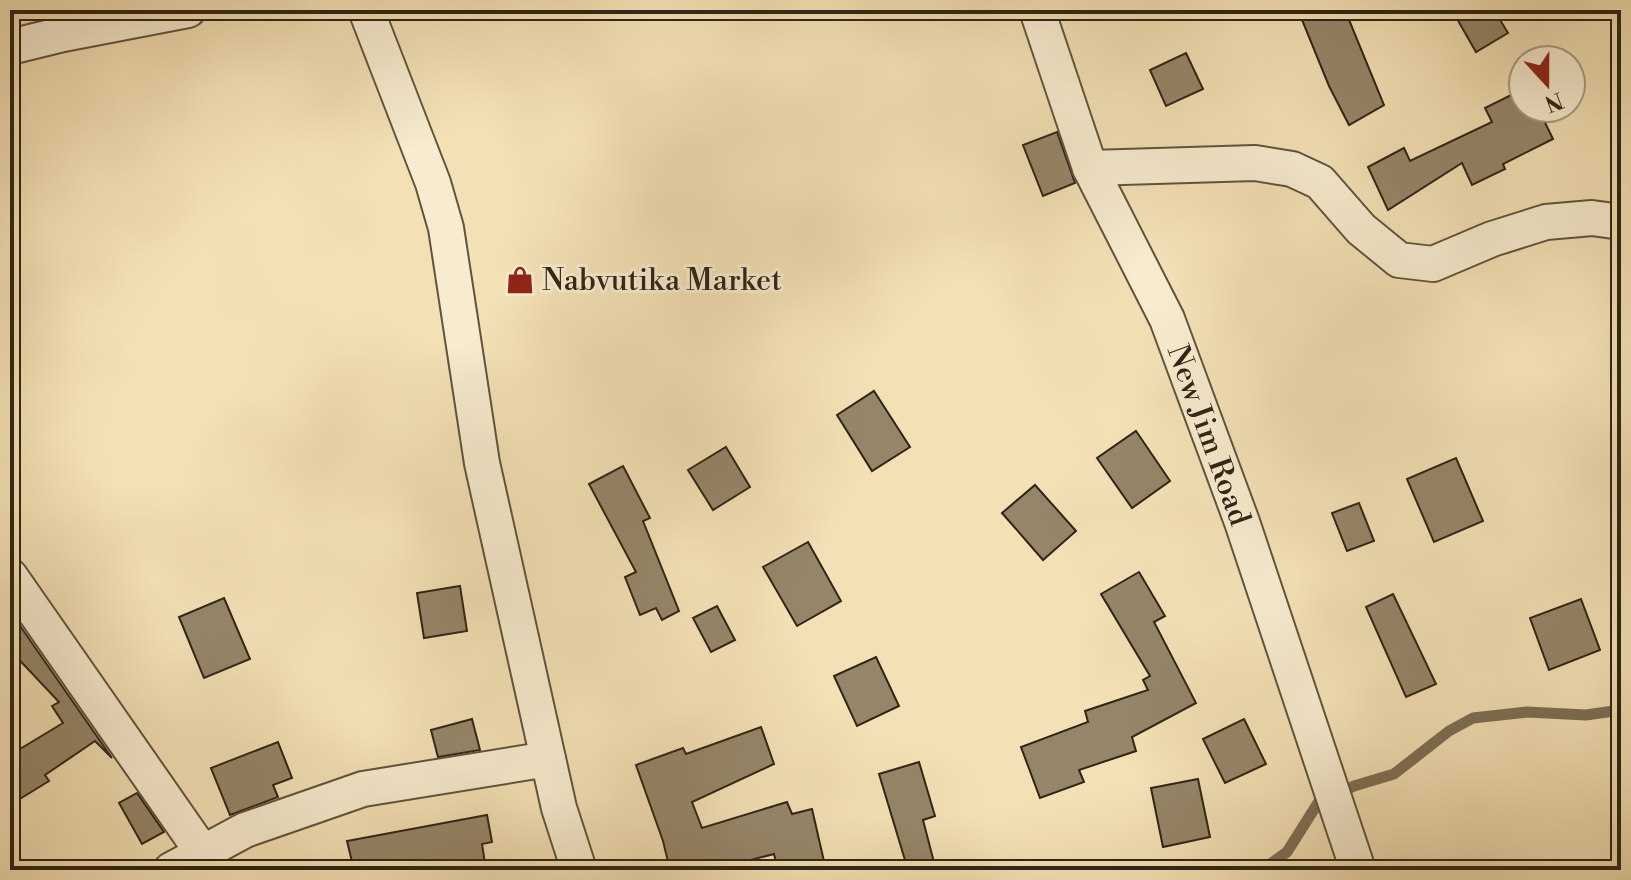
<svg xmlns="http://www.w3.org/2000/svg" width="1631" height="880" viewBox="0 0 1631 880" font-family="'Libre Bodoni',serif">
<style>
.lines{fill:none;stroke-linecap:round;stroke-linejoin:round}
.stream{stroke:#7d6f55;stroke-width:11}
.building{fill:#958669;stroke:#302416;stroke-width:2}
.street-casing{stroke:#61533e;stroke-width:38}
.street{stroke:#f7eccf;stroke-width:34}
.labels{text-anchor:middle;stroke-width:6;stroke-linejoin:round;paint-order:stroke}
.poi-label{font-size:30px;fill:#302416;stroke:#f7eccf;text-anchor:start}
.street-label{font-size:30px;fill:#302416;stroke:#f7eccf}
</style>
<rect width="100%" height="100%" fill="#f3e1b5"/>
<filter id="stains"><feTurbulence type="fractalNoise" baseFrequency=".0025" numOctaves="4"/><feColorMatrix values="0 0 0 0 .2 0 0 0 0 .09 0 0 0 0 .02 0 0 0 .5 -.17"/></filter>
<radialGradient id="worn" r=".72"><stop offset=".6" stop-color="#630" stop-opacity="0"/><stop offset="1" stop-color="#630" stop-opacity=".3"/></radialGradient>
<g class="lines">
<!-- stream -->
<path class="stream" d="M1262,870L1287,852L1318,803L1354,786L1394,774L1449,731L1473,718L1527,712L1586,715L1621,710"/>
</g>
<!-- building -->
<g class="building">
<path d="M1298,10H1345L1384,105L1349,125L1329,86Z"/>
<path d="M1452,10H1494L1508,33L1476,52Z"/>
<path d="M1186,53L1203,89L1166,106L1150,70Z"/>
<path d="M1523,89V108H1538L1553,139L1503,164L1505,169L1472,185L1462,163L1388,210L1368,167L1404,148L1410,161L1492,122L1485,108Z"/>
<path d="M1057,132L1075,183L1043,196L1023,145Z"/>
<path d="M874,391L910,447L872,471L837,415Z"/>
<path d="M1136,431L1170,481L1132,508L1097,458Z"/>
<path d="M726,447L750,487L713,510L688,470Z"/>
<path d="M1456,458L1483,521L1434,542L1407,479Z"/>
<path d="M623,466L650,518L643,521L679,611L662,620L656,608L640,615L625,577L636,572L589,484Z"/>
<path d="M1035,485L1076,531L1043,560L1002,513Z"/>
<path d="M1359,503L1374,541L1347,551L1332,513Z"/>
<path d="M808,542L841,601L797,626L763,567Z"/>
<path d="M1139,572L1165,616L1154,622L1196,703L1132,737L1136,751L1079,770L1084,782L1040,798L1021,747L1088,722L1085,711L1148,690L1143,680L1150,676L1101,594Z"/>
<path d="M460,586L467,631L424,638L417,593Z"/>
<path d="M1393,594L1436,684L1406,697L1366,607Z"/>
<path d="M224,598L250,659L204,678L179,617Z"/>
<path d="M1581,599L1600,650L1549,670L1530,618Z"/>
<path d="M717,606L735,640L711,652L693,618Z"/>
<path d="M18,623L112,758L95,741L45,775L49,781L10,805V755L63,723L52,706L59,702L10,650V631Z"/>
<path d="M876,657L899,706L857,726L834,676Z"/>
<path d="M472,719L480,750L438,757L431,730Z"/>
<path d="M1244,719L1266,764L1225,783L1203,739Z"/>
<path d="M761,727L774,764L692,802L702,828L787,802L792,814L812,809L826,870H778L774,854L712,870H670L663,841L636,765L683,748L686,754Z"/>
<path d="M278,742L292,778L273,785L278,797L230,815L211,768Z"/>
<path d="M919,762L935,816L923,820L936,870H908L879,774Z"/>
<path d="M1198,779L1210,837L1163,847L1151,788Z"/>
<path d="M137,793L164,832L142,844L119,803Z"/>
<path d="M487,815L492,842L482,844L486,870H354L347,841Z"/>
</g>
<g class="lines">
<defs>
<g id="street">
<path d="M366,10L433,183L446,228L482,463L559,808L579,870"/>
<path d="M1037,10L1090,168L1167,319L1242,522L1358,870"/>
<path d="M10,47L63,34L188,10"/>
<path d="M1090,168L1255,163L1292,169L1320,182L1361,229L1399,260L1433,264L1492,239L1546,222L1592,218L1621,222"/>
<path d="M10,576L203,853"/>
<path d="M171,870L245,830L363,789L548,759"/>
</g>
</defs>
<!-- street casing -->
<use href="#street" class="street-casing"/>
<!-- street -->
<use href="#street" class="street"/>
</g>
<!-- icons -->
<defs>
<symbol id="shop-bare" viewBox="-9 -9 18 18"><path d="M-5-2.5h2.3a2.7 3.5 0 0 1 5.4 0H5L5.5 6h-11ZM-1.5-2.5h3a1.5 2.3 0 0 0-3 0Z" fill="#8f2418" stroke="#f7eccf" stroke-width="2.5" paint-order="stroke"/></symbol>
</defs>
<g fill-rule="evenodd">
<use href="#shop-bare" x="500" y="260" width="40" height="40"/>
</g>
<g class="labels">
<!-- poi labels -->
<g class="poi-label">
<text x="542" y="290">Nabvutika Market</text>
</g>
<!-- street labels -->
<g class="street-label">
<text transform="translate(1209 435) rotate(70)" y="10">New Jim Road</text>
</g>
</g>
<!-- margin -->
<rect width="1631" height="880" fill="none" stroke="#f3e1b5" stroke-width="40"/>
<rect x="12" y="12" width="1607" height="856" fill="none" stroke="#302416" stroke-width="4"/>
<rect x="20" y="20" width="1591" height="840" fill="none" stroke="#302416" stroke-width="2"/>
<!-- north arrow -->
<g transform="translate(1547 84) rotate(159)"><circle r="38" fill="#f7eccf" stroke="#a79c85" stroke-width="2"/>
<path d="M0-6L14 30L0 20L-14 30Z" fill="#8f2418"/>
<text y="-12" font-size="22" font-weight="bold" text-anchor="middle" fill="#302416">N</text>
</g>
<rect width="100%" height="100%" filter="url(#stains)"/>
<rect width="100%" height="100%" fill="url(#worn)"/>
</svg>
